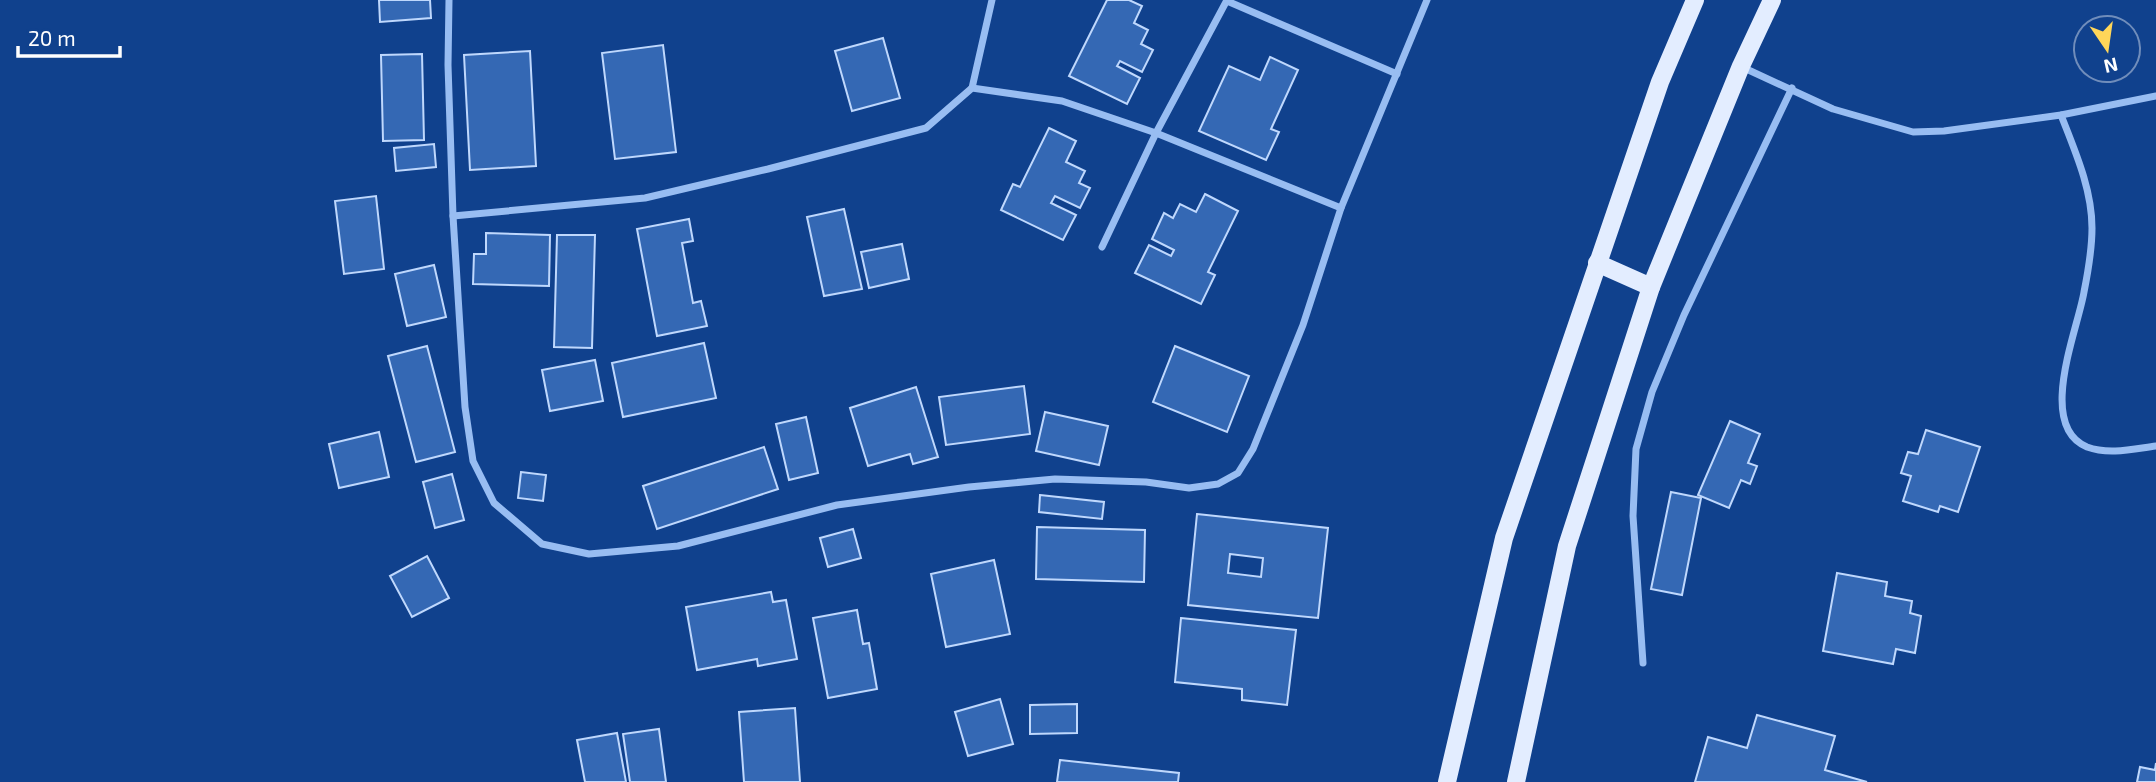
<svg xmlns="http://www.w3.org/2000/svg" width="2156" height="782" viewBox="0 0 2156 782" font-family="'Exo 2',sans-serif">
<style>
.building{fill:#3468b4;stroke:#bfd8fd;stroke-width:2;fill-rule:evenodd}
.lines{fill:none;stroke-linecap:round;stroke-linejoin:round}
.street{stroke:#98bdf2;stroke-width:7}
.primary{stroke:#e3edff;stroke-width:18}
</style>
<rect width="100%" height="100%" fill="#10418d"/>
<!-- building -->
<g class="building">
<path d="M379,0H430L431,18L380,22Z"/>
<path d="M1107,0H1129L1142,6L1134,23L1148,30L1141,44L1153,50L1142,72L1120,61L1117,66L1140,78L1127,104L1069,76Z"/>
<path d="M883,38L900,98L852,111L835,51Z"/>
<path d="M663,45L676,152L615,159L602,53Z"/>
<path d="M530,51L536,166L470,170L464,55Z"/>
<path d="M422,54L424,140L383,141L381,55Z"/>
<path d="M1270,57L1298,70L1271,129L1279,132L1266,160L1199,131L1229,66L1260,80Z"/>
<path d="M1049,128L1076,141L1066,162L1085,171L1079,183L1090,188L1080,208L1055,196L1051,203L1076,215L1063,240L1001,210L1013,184L1020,187Z"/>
<path d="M434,144L436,167L396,171L394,148Z"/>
<path d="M1205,194L1238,211L1208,272L1215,275L1201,304L1135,273L1149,245L1171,256L1174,250L1152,239L1164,213L1173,218L1180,204L1196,212Z"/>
<path d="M376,196L384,269L344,274L335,201Z"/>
<path d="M844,209L862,289L824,296L807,217Z"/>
<path d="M689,219L693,241L682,243L693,303L701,301L707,326L657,336L637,229Z"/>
<path d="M486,233L550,235L549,286L473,284L474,254H486Z"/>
<path d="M557,235H595L592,348L554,347Z"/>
<path d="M902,244L909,279L869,288L861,252Z"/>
<path d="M434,265L446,317L407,326L395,274Z"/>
<path d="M704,343L716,398L623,417L612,363Z"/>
<path d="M427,346L455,452L416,462L388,356Z"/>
<path d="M1175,346L1249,376L1227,432L1153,402Z"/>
<path d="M595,360L603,401L550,411L542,370Z"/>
<path d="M1024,386L1030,434L946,445L939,397Z"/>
<path d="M916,387L938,457L913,464L910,454L868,466L850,408Z"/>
<path d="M1045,412L1108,426L1099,465L1036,451Z"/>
<path d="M806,417L818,473L789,480L776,424Z"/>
<path d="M1730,421L1760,434L1748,463L1757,466L1750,484L1741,480L1729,508L1698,495Z"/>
<path d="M1926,430L1980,447L1958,512L1940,506L1938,512L1903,501L1911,476L1901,473L1908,452L1918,454Z"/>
<path d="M379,432L389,477L339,488L329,444Z"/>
<path d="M764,447L778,489L657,529L643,486Z"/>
<path d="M521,472L546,475L543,501L518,498Z"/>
<path d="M452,474L464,520L435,528L423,482Z"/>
<path d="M1671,492L1701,498L1682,595L1651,589Z"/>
<path d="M1040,495L1104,502L1102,519L1039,512Z"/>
<path d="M1197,514L1328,528L1318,618L1188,605ZM1230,554L1263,558L1261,577L1228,573Z"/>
<path d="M1037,527L1145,530L1144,582L1036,579Z"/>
<path d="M853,529L861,558L828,567L820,538Z"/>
<path d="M427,556L449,598L412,617L390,576Z"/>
<path d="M994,560L1010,634L946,647L931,574Z"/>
<path d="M1837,573L1887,582L1885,596L1912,601L1910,613L1921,616L1915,653L1896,649L1893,664L1823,651Z"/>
<path d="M771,592L773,602L786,600L797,659L758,666L757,659L697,670L686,607Z"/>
<path d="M857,610L863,644L869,643L877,689L828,698L813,618Z"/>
<path d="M1181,618L1296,630L1287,705L1242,700V689L1175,682Z"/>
<path d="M1000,699L1013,744L968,756L955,712Z"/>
<path d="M1077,704V733L1030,734V705Z"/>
<path d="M795,708L800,782H744L739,712Z"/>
<path d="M1757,715L1835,736L1825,770L1867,782H1695L1708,737L1747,748Z"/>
<path d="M659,729L666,782H630L623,734Z"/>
<path d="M617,733L626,782H585L577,740Z"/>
<path d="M1060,760L1179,773L1178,782H1057Z"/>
<path d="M2156,763V782H2137L2140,767L2155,770Z"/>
</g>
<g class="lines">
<!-- street -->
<g class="street">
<path d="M449,0L448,65L453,216L465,407L473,461L494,503L542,544L589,554L678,546L837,505L969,487L1055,479L1146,482L1189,488L1218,484L1238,473L1253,449L1303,325L1341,208L1427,0"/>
<path d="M1227,1L1397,74"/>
<path d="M1742,67L1833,109L1913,132L1944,131L2061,115L2156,96"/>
<path d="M972,88L992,0"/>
<path d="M2061,115C2075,151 2092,189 2092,228C2092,249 2088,272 2084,292C2078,329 2036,426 2087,447C2109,455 2133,449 2156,446"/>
<path d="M453,216L645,198L768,169L926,128L972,88L1062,101L1156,133L1341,208"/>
<path d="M1102,247L1156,133L1227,0"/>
<path d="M1643,663L1633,516L1636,449L1652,392L1684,315L1792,88"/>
</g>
<!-- primary -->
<g class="primary">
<path d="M1597,263L1651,287"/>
<path d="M1447,782L1504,538L1660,82L1695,0"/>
<path d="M1516,782L1567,546L1651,287L1741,66L1772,0"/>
</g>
</g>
<!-- north arrow -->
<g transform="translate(2107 49) rotate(167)"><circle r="33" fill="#10418d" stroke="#708dbb" stroke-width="2"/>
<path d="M0-5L12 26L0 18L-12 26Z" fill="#ffd659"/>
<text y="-10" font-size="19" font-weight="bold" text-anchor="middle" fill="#ffffff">N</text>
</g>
<!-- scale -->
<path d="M18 46v10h102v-10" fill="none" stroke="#ffffff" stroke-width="3.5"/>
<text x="28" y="46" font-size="21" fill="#ffffff" stroke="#10418d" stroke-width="5" paint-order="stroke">20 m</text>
</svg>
